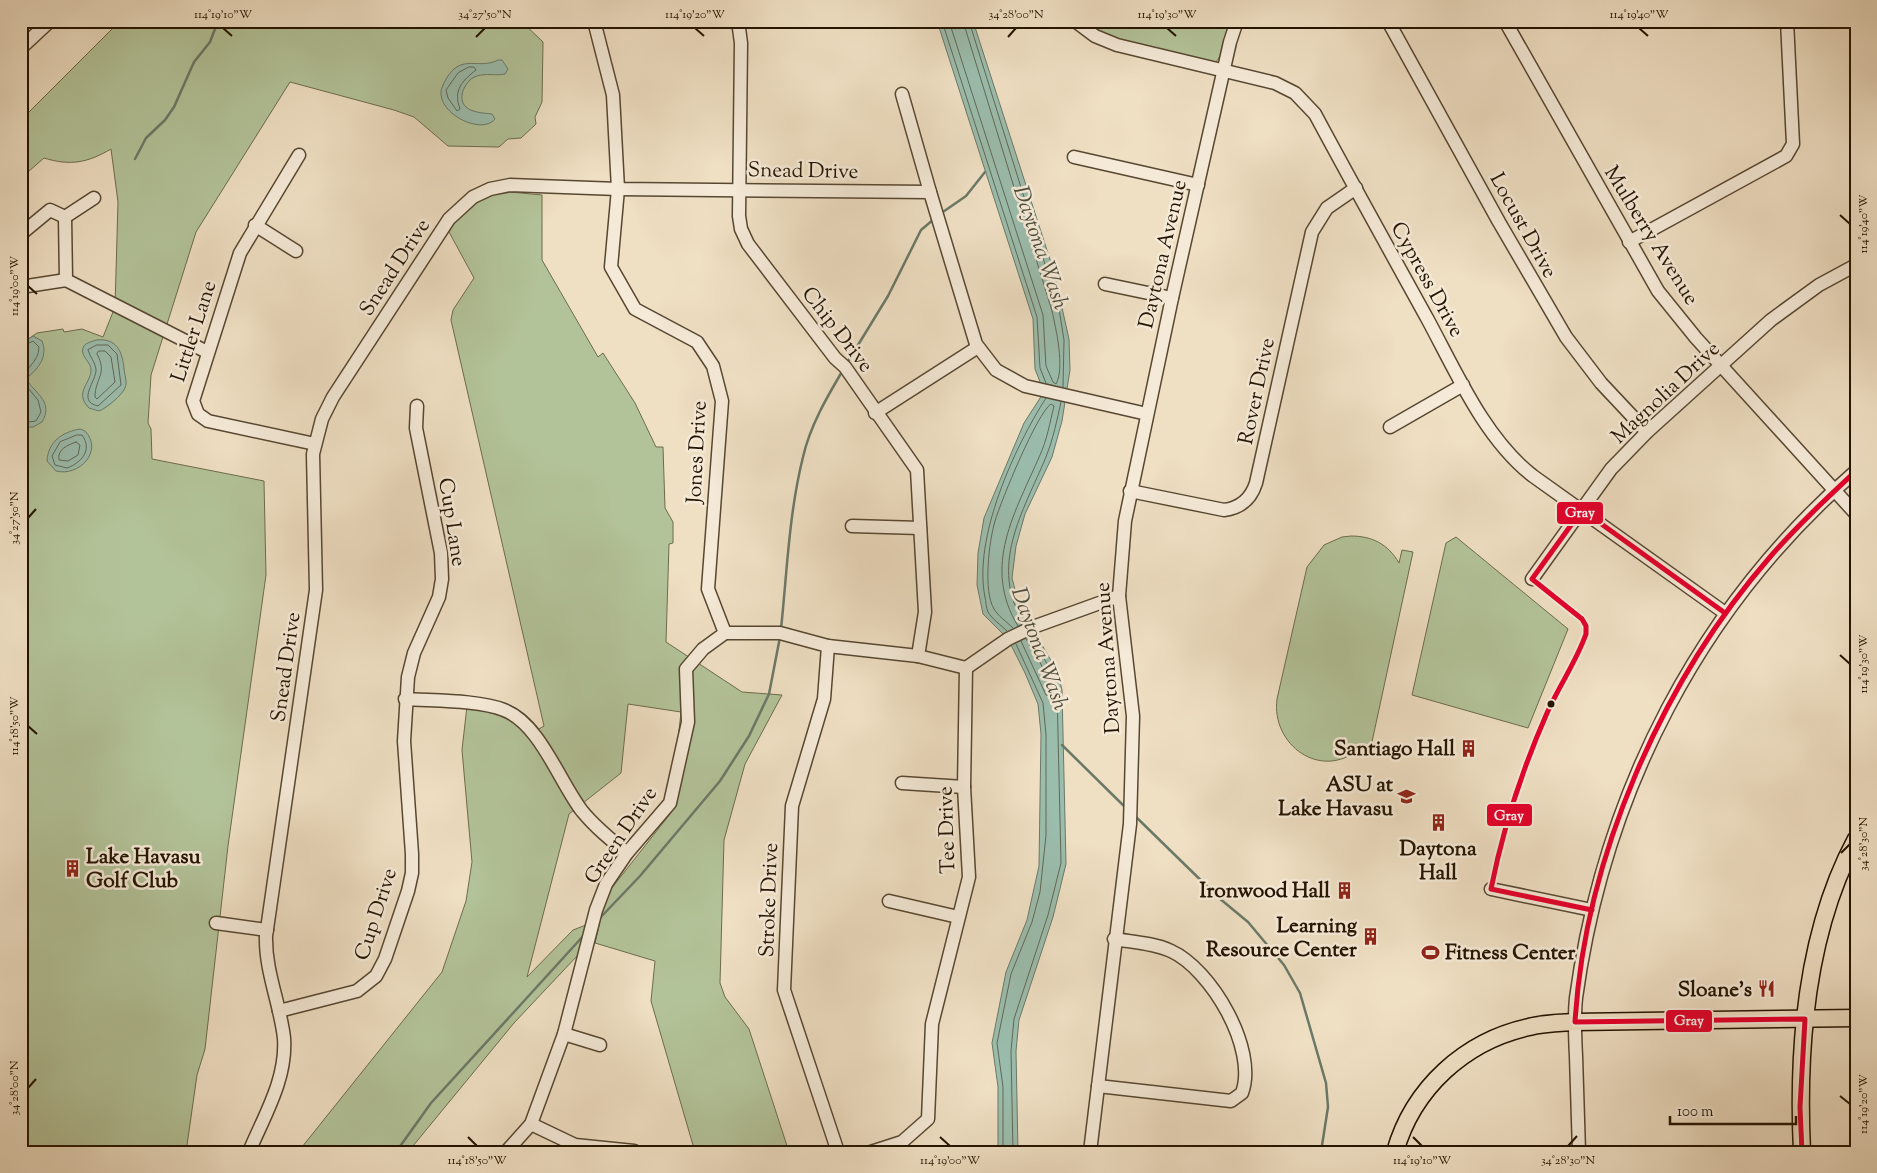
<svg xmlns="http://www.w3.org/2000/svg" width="1877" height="1173" viewBox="0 0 1877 1173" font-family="'Sorts Mill Goudy',serif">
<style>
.green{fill:#b3c399;stroke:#6c6c4c}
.water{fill:#9bbdad;stroke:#6b7968}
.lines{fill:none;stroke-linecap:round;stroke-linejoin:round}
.shore{stroke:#606856;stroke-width:1}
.stream{stroke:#6b7968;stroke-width:2.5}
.minor-casing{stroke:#574731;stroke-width:15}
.major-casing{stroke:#241400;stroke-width:19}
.minor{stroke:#f5ead8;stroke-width:12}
.major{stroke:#efdfc3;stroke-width:16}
.bus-1-casing{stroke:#f5ead8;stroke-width:9}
.bus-1{stroke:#e4002b;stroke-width:5}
.ticks{fill:none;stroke:#241400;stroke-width:2}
.bus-dot{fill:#241400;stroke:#f5ead8;stroke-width:2}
.labels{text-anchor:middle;stroke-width:5;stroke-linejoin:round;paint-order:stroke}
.street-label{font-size:21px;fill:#241400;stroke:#f5ead8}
.poi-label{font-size:21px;font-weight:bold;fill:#241400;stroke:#f5ead8;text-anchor:end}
.water-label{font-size:22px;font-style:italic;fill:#4e4f3d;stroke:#f5ead8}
.line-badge{stroke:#f5ead8;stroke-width:2}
.badge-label{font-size:14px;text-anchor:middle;font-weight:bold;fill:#fff}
.neatline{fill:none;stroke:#241400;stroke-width:2}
.ticks-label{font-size:12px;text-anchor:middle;fill:#241400}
</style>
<rect width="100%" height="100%" fill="#efdfc3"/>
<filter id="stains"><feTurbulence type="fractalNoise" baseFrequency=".004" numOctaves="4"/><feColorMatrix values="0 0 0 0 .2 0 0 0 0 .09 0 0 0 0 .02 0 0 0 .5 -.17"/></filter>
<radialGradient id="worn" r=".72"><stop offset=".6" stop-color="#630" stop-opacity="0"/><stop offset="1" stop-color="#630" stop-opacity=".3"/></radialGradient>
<!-- green -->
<g class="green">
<path d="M120,21H521L543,42L542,102L535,117L536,124L521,138L508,139L499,147L448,146L414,117L394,110L290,82L196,232L151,375L148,423L151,429L152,459L264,481L266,575L228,846L205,1049L197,1075L186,1152H21V1086L27,1042L21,990V344L37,333L63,329L64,332L82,329L103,337L115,307L118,202L111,149C87,163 70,166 44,158L21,178V120Z"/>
<path d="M1084,21H1230C1225,35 1225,54 1214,64L1102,35Z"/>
<path d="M510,192L542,195V260L598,357L603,353L635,403L656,447H663L665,508L673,522V543L669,544L666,642L742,692L782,695L745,764L724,840L720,983L725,997L749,1029L789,1152H695L651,1001L655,961L595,943L603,908L611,889L670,814L681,712L628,704L621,773L569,814L527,977L573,930L586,925L578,955L514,1023L408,1152H298L442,972L466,901L472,862L462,750L468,697C498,699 520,704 539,729L544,726L451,320L453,310L474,278L449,232C461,209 484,194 510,192Z"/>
<path d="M1351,536C1372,536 1388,544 1399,563L1402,550L1413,552L1370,751L1359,749C1321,781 1271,745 1277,699L1307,567L1324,545L1342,537Z"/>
<path d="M1456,537L1568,629L1528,728L1412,695L1446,543Z"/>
</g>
<!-- water -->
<g class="water">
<path d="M937,21H973L1054,272L1069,339L1070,370L1062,421L1052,457L1025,514L1016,546L1012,578L1019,605L1057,671L1062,690L1066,864L1053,917L1019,1020L1016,1051L1018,1152H998V1087L992,1043L1006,972L1027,920L1039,866L1041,734L1038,704L1025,673L1008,639L983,614L977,585L978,553L984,518L1024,423L1044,392L1035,369L1033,319Z"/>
<path d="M498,60H502L508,69L505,74C496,76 486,73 477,76C466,79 456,98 466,107C473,113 484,113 492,114L495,119C481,137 430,110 443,85C459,50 477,71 498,60Z"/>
<path d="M33,336L42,341C48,356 39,368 28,377V382C38,395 53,403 42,422L33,427H21V344Z"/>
<path d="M96,340C116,338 122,350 124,368C124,375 128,381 125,388C122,395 107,408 99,411L89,408C74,393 90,384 91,371C92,362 80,357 83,348C84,343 91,342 96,340Z"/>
<path d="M80,429L85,431C104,451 79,477 56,471L47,461C48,442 62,432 80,429Z"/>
</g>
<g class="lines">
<!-- shore -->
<g class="shore">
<path d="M942,21L1037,317L1040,368L1046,383"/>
<path d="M949,21L1043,315L1046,366L1053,382L1056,384C1065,368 1056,329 1052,311L963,21"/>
<path d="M969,21L1059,309L1064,340L1063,387"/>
<path d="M469,67H474L476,70C462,81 453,90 460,109L457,111L448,98L446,90L458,73Z"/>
<path d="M97,345H108L117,354L121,385L98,406C76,401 97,381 96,369C95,362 90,357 88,350Z"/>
<path d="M21,347L33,341L39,347C39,363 23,368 23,382L38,400L41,412L36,421L21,423"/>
<path d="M99,351H105L111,357L115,382L97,399L95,397C95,378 108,374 97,354Z"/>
<path d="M77,435H82C93,450 81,463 67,468L55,465L52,456L60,442Z"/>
<path d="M76,442L80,445L78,455L68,461L59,460C57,449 68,445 76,442Z"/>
<path d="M1024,623C988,566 1023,512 1046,457C1053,440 1057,420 1061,402"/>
<path d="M1013,628C1007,622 998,616 994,609C983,591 989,541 995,521C1001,501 1037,413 1051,404L1054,406C1050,422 1047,440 1040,455C1016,511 981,566 1018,626"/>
<path d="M1007,631C1001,625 992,619 988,612C986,608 986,601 985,597C973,538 1014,448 1046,398"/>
<path d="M1021,641L1046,695L1049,696C1055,683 1033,651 1026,639"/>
<path d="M1003,1152V1087L997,1043L1011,974L1032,922L1040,892L1046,835V735L1043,703L1016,644"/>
<path d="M1013,1152L1011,1051L1014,1019L1048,915L1061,863L1057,690L1052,673L1032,636"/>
</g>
<!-- stream -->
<g class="stream">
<path d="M135,159L146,138L165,120L174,107L194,62L210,42L218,21"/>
<path d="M940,214L966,196L985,172"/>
<path d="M847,363L888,296L921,230L934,219"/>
<path d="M781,629C787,572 789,513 803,457C810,426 827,397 843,370"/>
<path d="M1062,745L1126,808"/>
<path d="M1134,815L1219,898L1248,922L1284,965L1300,993L1326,1083L1328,1107L1321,1152"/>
<path d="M599,919L640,876L720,781L749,736L769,694L780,637"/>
<path d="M396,1152L431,1103L585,934"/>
</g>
<defs>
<g id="minor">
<path d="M594,21L613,95L618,189L611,267L635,309L697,342L713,366L722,401L708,589L725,633"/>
<path d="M738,21L741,43L739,216L741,229L748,244L835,358L845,367L917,470L925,612L918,656"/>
<path d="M1075,21L1095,36L1117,45L1275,83L1295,93L1315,114C1352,183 1390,251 1428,320C1456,372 1485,439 1533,476L1725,613"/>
<path d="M1388,21L1499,222L1566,337L1601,383L1647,432"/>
<path d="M1505,21L1658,291L1696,338L1856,514"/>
<path d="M21,48L50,21"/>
<path d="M902,94L930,192"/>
<path d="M299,155L240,253L193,401L198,414L208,421L315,444"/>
<path d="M1074,157L1198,185"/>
<path d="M65,217L66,280"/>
<path d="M65,217L94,198"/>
<path d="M255,225L296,251"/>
<path d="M21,234L50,210L65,217"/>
<path d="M1629,242L1786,156L1793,144L1787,21"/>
<path d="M1105,284L1172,298"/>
<path d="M21,287L66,280L207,352"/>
<path d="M875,413L978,347"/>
<path d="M1390,427L1463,385"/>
<path d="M1130,491L1224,510C1240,508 1251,499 1256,483L1312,232L1327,208L1356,188"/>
<path d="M852,526L920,528"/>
<path d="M1532,579L1611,469L1647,432L1771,320L1819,285L1856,265"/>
<path d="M828,646L824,699L792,806L784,990L838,1152"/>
<path d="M966,668L1008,639L1033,627L1119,596"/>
<path d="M405,699C433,701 479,700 504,710C540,724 559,781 582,811C595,827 611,840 627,853"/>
<path d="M902,783L964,787"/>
<path d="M1491,889L1592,910"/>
<path d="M889,901L958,917"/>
<path d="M216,923L267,930"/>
<path d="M279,1011L357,991L376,976L385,959L408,891L412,873V854L404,741L408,677L414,653L439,597L442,579L441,553L416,428L417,406"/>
<path d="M564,1034L600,1045"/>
<path d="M1098,1086L1231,1101L1242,1093C1258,1049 1211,969 1171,951C1154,943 1132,942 1114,939"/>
<path d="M531,1124L575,1145L634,1151"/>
<path d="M249,1152C264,1116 287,1079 284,1038C280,1003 265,971 266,936L316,590L313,454L322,419L333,397L449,219L473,197L490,189L510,185L618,189L930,192L976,344L996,370L1025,386L1147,414"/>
<path d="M506,1152L531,1124L564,1034L596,910L606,884L627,853L670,803L688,722L686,669L703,649L725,633H780L828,646L918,656L966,668"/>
<path d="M871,1152L902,1142L928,1119L932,1024L969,877L964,787L966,668"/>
<path d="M1090,1152L1130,824L1133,716L1119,596L1125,521L1172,298L1230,42L1237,21"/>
<path d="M1579,1152C1578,1120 1577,1088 1576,1056C1575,1037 1574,1017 1576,998C1604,793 1699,607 1856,471"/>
</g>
<g id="major">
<path d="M1395,1152C1413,1088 1465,1041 1529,1027C1544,1023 1560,1023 1575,1022L1856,1018"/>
<path d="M1802,1152C1797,1048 1806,932 1856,839"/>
</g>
</defs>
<!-- minor casing -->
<use href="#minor" class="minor-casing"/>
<!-- major casing -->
<use href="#major" class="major-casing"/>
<!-- minor -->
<use href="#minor" class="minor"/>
<!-- major -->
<use href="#major" class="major"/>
<defs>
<g id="bus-1">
<path d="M1592,910L1491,889C1503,828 1522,770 1547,713C1559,686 1576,662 1586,634V626L1582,619L1532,579L1582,510L1725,613"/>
<path d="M1802,1152L1800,1107L1805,1019L1575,1022C1585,857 1662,681 1770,557C1797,526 1826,499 1856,471"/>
</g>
</defs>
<!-- bus-1 casing -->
<use href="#bus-1" class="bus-1-casing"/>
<!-- bus-1 -->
<use href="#bus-1" class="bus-1"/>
</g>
<!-- ticks -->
<path class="ticks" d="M223,28L232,36M695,28L704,36M1167,28L1176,36M1639,28L1648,36M476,37L485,28M1008,37L1016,28M1840,215L1850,224M28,286L37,294M28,518L36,509M1840,655L1850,664M28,726L37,734M1841,853L1850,844M28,1088L36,1079M1840,1096L1850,1104M468,1137L477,1146M940,1137L950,1146M1413,1137L1422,1146M1568,1146L1577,1136"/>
<!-- icons -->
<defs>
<symbol id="building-bare" viewBox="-9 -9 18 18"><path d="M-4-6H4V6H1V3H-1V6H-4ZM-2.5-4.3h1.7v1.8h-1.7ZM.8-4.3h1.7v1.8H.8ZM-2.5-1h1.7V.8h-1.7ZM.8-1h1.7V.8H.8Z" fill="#8f2418" stroke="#f5ead8" stroke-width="2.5" paint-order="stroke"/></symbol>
<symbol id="university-bare" viewBox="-9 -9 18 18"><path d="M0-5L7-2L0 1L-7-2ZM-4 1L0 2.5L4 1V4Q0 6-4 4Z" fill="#8f2418" stroke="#f5ead8" stroke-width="2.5" paint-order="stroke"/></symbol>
<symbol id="stadium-bare" viewBox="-9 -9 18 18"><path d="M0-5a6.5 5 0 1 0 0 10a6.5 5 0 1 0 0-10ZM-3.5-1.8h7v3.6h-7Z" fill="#8f2418" stroke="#f5ead8" stroke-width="2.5" paint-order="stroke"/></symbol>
<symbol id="restaurant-bare" viewBox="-9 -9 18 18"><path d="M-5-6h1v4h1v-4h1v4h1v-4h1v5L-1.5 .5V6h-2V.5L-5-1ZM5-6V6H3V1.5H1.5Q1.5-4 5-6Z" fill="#8f2418" stroke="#f5ead8" stroke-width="2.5" paint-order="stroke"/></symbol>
</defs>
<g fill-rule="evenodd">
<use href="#building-bare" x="1456" y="736" width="25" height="25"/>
<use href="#university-bare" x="1394" y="784" width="25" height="25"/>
<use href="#building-bare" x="1426" y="810" width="25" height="25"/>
<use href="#building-bare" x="60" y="856" width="25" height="25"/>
<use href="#building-bare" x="1332" y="878" width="25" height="25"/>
<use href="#building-bare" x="1358" y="924" width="25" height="25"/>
<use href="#stadium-bare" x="1418" y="940" width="25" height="25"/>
<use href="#restaurant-bare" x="1754" y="976" width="25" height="25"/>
</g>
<!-- markers -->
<circle class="bus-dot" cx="1551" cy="704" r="4.5"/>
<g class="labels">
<!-- street labels -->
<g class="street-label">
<text transform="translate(803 170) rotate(1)" y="7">Snead Drive</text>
<text transform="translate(1524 225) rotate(61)" y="7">Locust Drive</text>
<text transform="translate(1652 235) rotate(58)" y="7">Mulberry Avenue</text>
<text transform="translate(1162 254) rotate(-77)" y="7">Daytona Avenue</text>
<text transform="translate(394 267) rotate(-57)" y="7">Snead Drive</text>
<text transform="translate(1428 279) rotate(61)" y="7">Cypress Drive</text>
<text transform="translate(838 329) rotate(52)" y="7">Chip Drive</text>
<text transform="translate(193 331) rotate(-72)" y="7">Littler Lane</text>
<text transform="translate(1256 391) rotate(-78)" y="7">Rover Drive</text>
<text transform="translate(1665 392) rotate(-43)" y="7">Magnolia Drive</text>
<text transform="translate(696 452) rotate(-87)" y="7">Jones Drive</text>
<text transform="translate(453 522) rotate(81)" y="7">Cup Lane</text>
<text transform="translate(1107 658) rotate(-94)" y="7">Daytona Avenue</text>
<text transform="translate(285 667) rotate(-82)" y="7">Snead Drive</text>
<text transform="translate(946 830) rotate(-92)" y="7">Tee Drive</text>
<text transform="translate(620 835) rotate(-56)" y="7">Green Drive</text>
<text transform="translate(768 900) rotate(-88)" y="7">Stroke Drive</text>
<text transform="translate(375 914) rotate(-72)" y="7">Cup Drive</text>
</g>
<!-- poi labels -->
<g class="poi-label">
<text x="1455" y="755">Santiago Hall</text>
<text x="1393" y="791">ASU at<tspan x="1393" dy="24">Lake Havasu</tspan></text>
<text x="1438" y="855" text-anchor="middle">Daytona<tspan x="1438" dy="24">Hall</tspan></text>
<text x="86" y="863" text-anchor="start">Lake Havasu<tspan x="86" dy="24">Golf Club</tspan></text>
<text x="1330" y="897">Ironwood Hall</text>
<text x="1357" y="932">Learning<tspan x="1357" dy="24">Resource Center</tspan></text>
<text x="1445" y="959" text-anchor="start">Fitness Center</text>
<text x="1752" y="996">Sloane's</text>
</g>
<!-- water labels -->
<g class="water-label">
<text transform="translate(1042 247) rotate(71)" y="8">Daytona Wash</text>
<text transform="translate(1041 648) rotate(70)" y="8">Daytona Wash</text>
</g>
</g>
<g class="line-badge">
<rect x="1556" y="501" width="48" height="24" rx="5" fill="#e4002b"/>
<rect x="1486" y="803" width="47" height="24" rx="5" fill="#e4002b"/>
<rect x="1665" y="1009" width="48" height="24" rx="5" fill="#e4002b"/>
</g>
<g class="badge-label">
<text x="1580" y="517">Gray</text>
<text x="1509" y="820">Gray</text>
<text x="1689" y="1025">Gray</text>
</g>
<!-- margin -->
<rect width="1877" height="1173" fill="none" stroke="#efdfc3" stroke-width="55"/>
<!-- scale -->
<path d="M1670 1116v8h126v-8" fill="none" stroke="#241400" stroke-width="2.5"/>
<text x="1677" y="1116" font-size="15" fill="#241400" stroke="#f5ead8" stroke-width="4" paint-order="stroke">100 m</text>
<rect x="28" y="28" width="1822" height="1118" class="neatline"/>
<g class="ticks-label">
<text x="223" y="18">114°19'10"W</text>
<text x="485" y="18">34°27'50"N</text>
<text x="695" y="18">114°19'20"W</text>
<text x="1016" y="18">34°28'00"N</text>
<text x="1167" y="18">114°19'30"W</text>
<text x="1639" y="18">114°19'40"W</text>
<text transform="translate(1863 224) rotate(-90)" y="4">114°19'40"W</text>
<text transform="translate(14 286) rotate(-90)" y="4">114°19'00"W</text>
<text transform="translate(14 518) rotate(-90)" y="4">34°27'50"N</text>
<text transform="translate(1863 664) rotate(-90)" y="4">114°19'30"W</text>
<text transform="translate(14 726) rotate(-90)" y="4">114°18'50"W</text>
<text transform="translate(1863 844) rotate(-90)" y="4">34°28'30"N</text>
<text transform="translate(14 1088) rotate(-90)" y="4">34°28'00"N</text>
<text transform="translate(1863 1104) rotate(-90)" y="4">114°19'20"W</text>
<text x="477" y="1164">114°18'50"W</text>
<text x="950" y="1164">114°19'00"W</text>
<text x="1422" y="1164">114°19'10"W</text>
<text x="1568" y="1164">34°28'30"N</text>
</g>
<rect width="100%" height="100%" filter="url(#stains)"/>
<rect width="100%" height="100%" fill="url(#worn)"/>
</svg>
